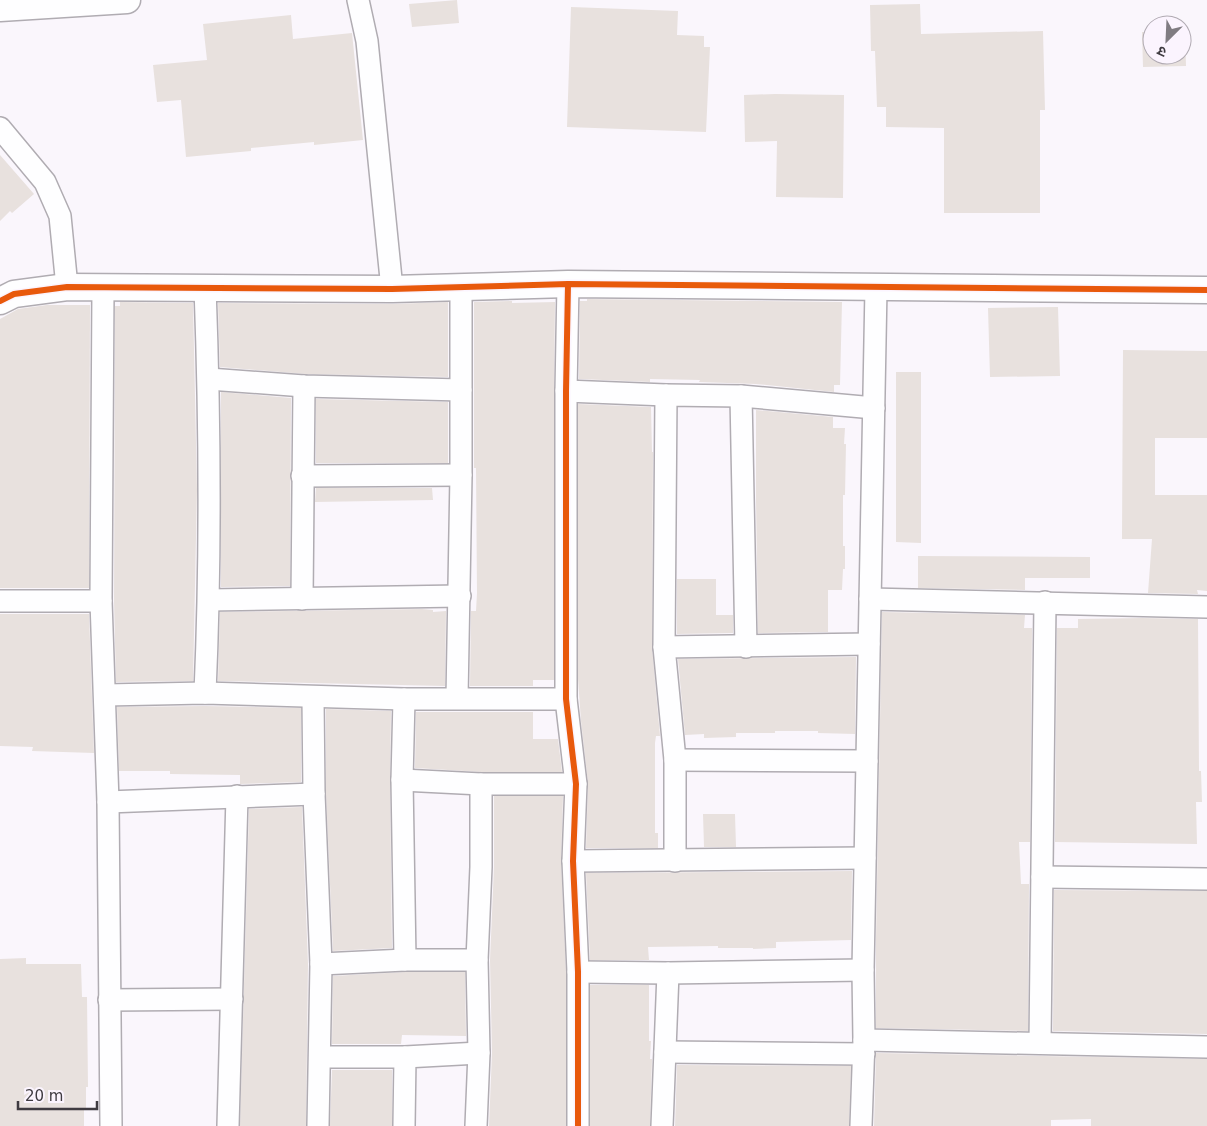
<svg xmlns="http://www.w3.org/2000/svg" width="1207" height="1126" viewBox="0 0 1207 1126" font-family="'DejaVu Sans','Noto Sans Devanagari',sans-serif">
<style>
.building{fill:#e8e1de}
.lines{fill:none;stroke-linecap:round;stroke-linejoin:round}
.minor-casing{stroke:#b0acb2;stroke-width:24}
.tertiary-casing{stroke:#b0acb2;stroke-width:29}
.minor{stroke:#fefeff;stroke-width:21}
.tertiary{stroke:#fefeff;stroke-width:26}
.cycleway-casing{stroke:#fbf4fe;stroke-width:9}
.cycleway{stroke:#e8590c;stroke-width:6}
</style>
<rect width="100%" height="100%" fill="#faf6fc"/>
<!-- building -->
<g class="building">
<path d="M457,0L459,23L412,27L409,4Z"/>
<path d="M920,4L921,34L1043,31L1045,110H1040V213H944V128L886,127V107H877L875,51H871L870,5Z"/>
<path d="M571,7L678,11L677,35L704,36V47H710L706,132L567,127Z"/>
<path d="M291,15L293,39L352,33L363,140L314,145V142L251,148V151L186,157L181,100L157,102L153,65L207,60L203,24Z"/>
<path d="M1182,31H1185L1186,66L1143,67L1142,32H1152V55H1182Z"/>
<path d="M775,94L844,95L843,198L776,197L777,141L745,142L744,95Z"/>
<path d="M0,155L34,194L12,213L10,211L0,221Z"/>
<path d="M587,299L842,302L840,385H834V392L756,384L699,382L700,380L650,379V382L579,379L580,301H587Z"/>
<path d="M512,301V303L555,302L554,391V680H533V686H470L471,611H476L477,593L476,468H474V302Z"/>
<path d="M120,302L193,303L197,490L193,681L116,682L114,601L115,306H120Z"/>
<path d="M448,302V377L305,374L220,367L218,303L392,304Z"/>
<path d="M47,305H90L89,588H0V319L18,309Z"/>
<path d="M1058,307L1060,376L990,377L988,308Z"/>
<path d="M1123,350L1207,351V438H1155V495H1207V591L1197,590L1198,594L1148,593L1152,539H1122Z"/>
<path d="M896,372H921V543L896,542Z"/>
<path d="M221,392L291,398L290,586L221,587Z"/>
<path d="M316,399L448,402V463H316Z"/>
<path d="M578,404L651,407L652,452H653L652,647L660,736H656L655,743V833H658V848H586L588,783L581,721L578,679Z"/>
<path d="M756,410L833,417V428H845L844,444H846L845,495H843V546H845V569H843L842,590H828V632L758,633L756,500Z"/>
<path d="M316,488H432L433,500L315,502Z"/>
<path d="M918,556L1090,557V578H1025V590L918,588Z"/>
<path d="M677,579H716V615H733V633L677,634Z"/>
<path d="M422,609L433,610V612L446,611L445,686L218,681L220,612Z"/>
<path d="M882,612L1025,615L1024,628H1032L1030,842H1019L1021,884H1029L1028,1031L876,1028V939Z"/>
<path d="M0,614H89L94,753L32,751L33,747L0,746Z"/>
<path d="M1142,618L1198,619L1199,771H1201L1202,802H1196L1197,844L1055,842L1057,628H1078V619Z"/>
<path d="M856,657L855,734L818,733V731H775V733H736V737L704,738V734L685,735L678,659Z"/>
<path d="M205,706L301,708V782L240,784V775L170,774V771H119L117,707Z"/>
<path d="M326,709L391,711L390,780L392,948L333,951L326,794Z"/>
<path d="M416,712H533V739H558L562,772H481L415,768Z"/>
<path d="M494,796H563L561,862L566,972V1126H489L492,1053L490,960L494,867Z"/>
<path d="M302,807L308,964L306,1126H240L249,809Z"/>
<path d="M703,814H735L736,847H704Z"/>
<path d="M852,871L851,940L776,942V948L753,949V948H718V946L648,947L649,960H590L586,873Z"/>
<path d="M1054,890L1207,891V1034L1053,1031Z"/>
<path d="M26,958V964H81L82,997H87L88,1087H86V1110H84V1126H0V959Z"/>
<path d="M405,972H465L466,1036L402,1035L401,1044H332L333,976Z"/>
<path d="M590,985H649V1041H651L650,1059H652L650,1126H590Z"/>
<path d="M876,1053L1207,1059V1126H1091V1119L1051,1120V1126H874Z"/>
<path d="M677,1065L851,1066L849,1126H675Z"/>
<path d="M332,1070H392V1126H330Z"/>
</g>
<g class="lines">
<defs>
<g id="minor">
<path d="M358,0L367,41L392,289"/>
<path d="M0,128L45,182L60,216L67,287"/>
<path d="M568,284L566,391V699L576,784L573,861L578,972V1126"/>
<path d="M103,289L101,601L108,802L111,1126"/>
<path d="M209,379L304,386L461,390"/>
<path d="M566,391L666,395"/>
<path d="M741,396L746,647"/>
<path d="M302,476L461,475"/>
<path d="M302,599L304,386"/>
<path d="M870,599L1207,607"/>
<path d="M209,600L460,596"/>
<path d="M0,601H101"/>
<path d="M664,647L869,644"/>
<path d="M205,693C211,558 210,422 205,287"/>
<path d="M105,695L205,693L404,699H566"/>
<path d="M313,698L314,794L321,964L318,1126"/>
<path d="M457,698L461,475V287"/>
<path d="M404,699L402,780L405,960H477"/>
<path d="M675,760L867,761"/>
<path d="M402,780L481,784H576"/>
<path d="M108,802L314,794"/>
<path d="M573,861L865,858"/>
<path d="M675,861V760L664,647L666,395L741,396L874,408"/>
<path d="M1042,877L1207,879"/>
<path d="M321,964L405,960"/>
<path d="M578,972L668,973L863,970"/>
<path d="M109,1000L232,999"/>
<path d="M864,1040L1207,1047"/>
<path d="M1040,1043L1045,602"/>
<path d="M665,1052L864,1054"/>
<path d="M320,1057H405"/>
<path d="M228,1126L237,796"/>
<path d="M404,1126L405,1057L479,1053"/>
<path d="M476,1126L479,1053L477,960L481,867V784"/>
<path d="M662,1126L668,973"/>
<path d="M861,1126L864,1040L863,970L876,288"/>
</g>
<g id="tertiary">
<path d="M0,8L127,0"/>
<path d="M0,301L14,294L67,287L392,289L568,284L1207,290"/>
</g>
</defs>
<!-- minor casing -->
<use href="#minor" class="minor-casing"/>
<!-- tertiary casing -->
<use href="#tertiary" class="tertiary-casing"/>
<!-- minor -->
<use href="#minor" class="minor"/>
<!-- tertiary -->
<use href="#tertiary" class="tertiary"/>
<defs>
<g id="cycleway">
<path d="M568,284L566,391V699L576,784L573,861L578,972V1126"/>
<path d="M0,301L14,294L67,287L392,289L568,284L1207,290"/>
</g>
</defs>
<!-- cycleway casing -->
<use href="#cycleway" class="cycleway-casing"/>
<!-- cycleway -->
<use href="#cycleway" class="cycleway"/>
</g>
<!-- north arrow -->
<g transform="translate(1167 40) rotate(204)"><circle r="24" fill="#fbf4fe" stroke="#b0aab2"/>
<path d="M0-4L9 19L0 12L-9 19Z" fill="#807c82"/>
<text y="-8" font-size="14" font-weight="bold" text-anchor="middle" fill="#3f3b41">उ</text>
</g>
<!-- scale -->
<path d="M18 1101v8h79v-8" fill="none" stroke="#3f3b41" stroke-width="2.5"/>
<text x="25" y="1101" font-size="15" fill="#3f3b41" stroke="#fbf4fe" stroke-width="4" paint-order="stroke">20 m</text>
</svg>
